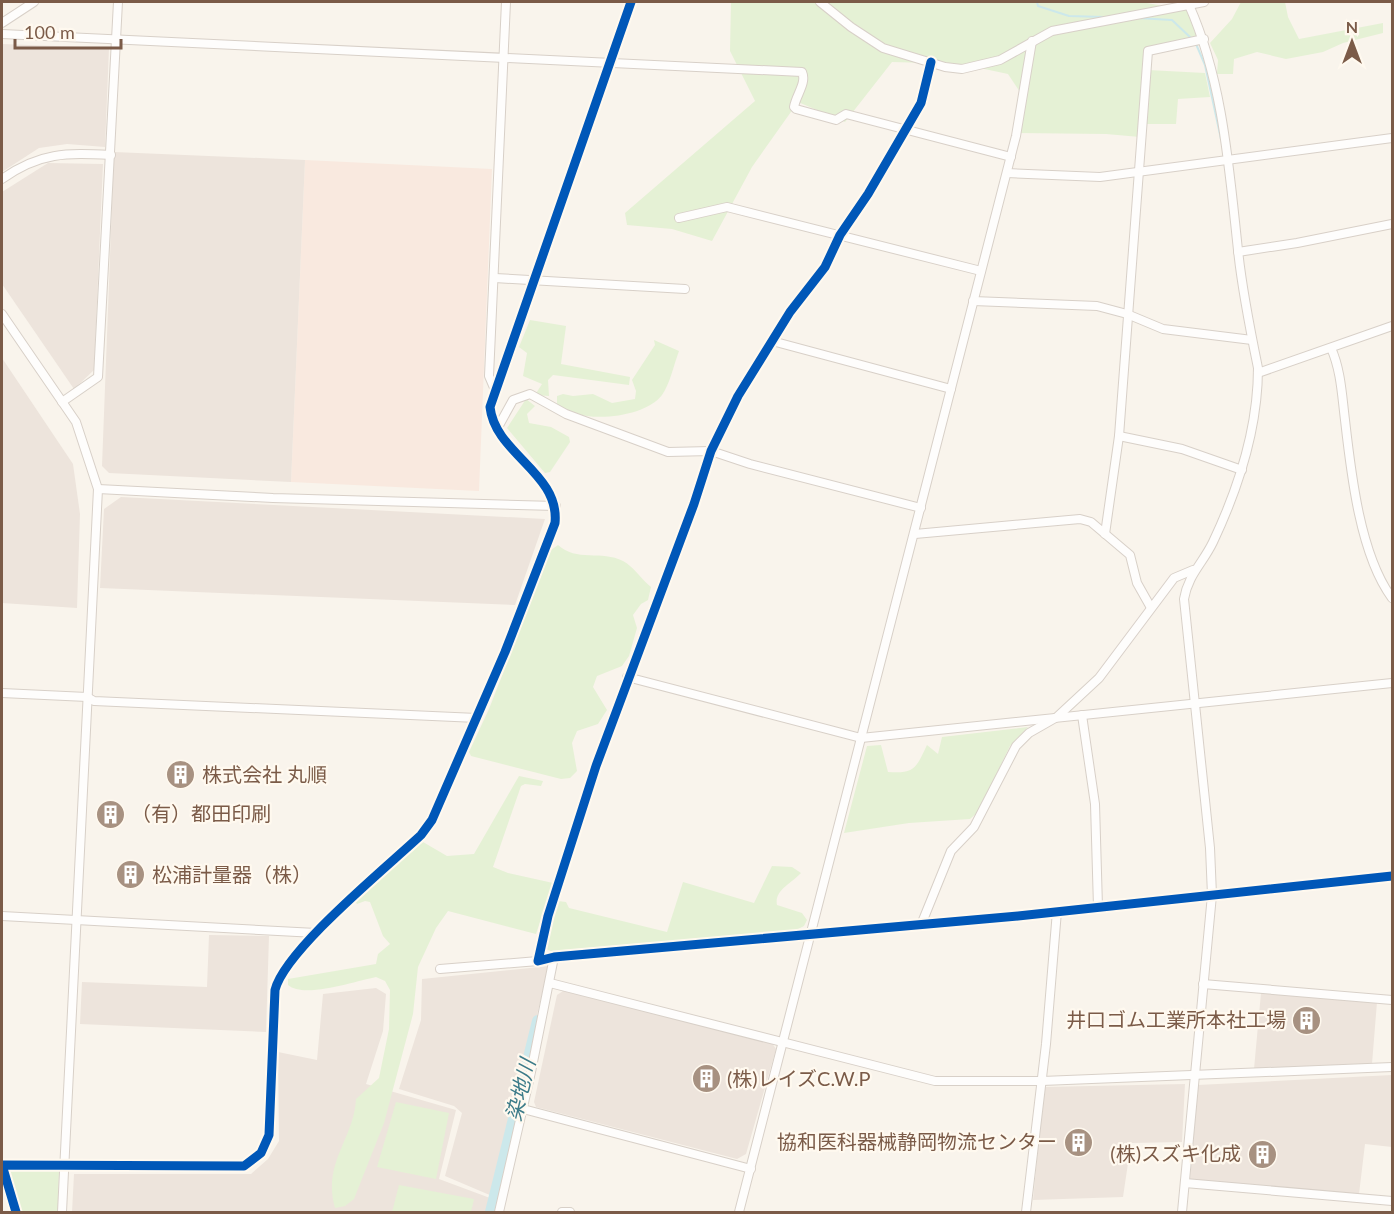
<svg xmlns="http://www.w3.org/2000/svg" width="1394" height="1214" viewBox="0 0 1394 1214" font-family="Lato,'Noto Sans JP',sans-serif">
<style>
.commercial{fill:#f9e9df}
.industrial{fill:#ede4dc}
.green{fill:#e5f1d5}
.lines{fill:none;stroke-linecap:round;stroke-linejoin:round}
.stream{stroke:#cce8eb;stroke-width:2}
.river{stroke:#cce8eb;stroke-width:12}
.minor-casing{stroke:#d8d0c8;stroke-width:10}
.minor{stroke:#fefdfc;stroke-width:8}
.cycleway-casing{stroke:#fff9ef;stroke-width:13}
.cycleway{stroke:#0057b8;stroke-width:9}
.labels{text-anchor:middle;stroke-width:4.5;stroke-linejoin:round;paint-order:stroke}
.poi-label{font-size:20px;fill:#7b5b48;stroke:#fff9ef;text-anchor:start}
.water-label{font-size:21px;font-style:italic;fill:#3c7b89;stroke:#fff9ef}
</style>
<rect width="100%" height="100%" fill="#f9f4ec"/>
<!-- commercial -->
<path class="commercial" d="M305,160L492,169L479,491L291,482Z"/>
<!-- industrial -->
<g class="industrial">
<path d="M2,44L109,48L105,147L67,144L39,148L2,172Z"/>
<path d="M114,152L305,160L291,482L109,473L102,466Z"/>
<path d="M48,163L103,164L94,370L74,389L2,284V192Z"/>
<path d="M2,358L73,464L80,514L77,608L2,603Z"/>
<path d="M121,497L545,519L515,605L100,588L104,509Z"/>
<path d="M209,935L269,936L266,1032L80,1024L82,982L207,987Z"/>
<path d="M549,966L492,1196L445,1176L462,1113L454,1106L399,1089L421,1020L422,979Z"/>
<path d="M376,988L386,994L383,1031L366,1084L456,1110L439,1179L490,1198L486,1212H72L74,1174H251L268,1159L279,1141L278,1052L317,1060L323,994Z"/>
<path d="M563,991L772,1043L776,1049L746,1154L737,1159L536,1107L534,1102L557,995Z"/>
<path d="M1261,993L1377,1002L1372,1064L1254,1069Z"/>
<path d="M1392,1075V1147L1365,1144L1359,1194L1190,1180L1198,1085Z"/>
<path d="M1185,1084L1182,1142L1131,1143L1123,1197L1033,1200L1044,1087Z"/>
</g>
<!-- green -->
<g class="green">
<path d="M731,2H1141L1175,8L1188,7L1200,39L1147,50L1140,137L1106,134L1017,133L1024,98L1008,74L961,64L892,62L845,122L798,102L752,167L712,241L672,229L627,225L625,213L755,101L730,51Z"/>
<path d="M1241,2H1285L1288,17L1299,39L1383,23V33L1343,43L1323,52L1286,59L1257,52L1234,59L1233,74H1217L1218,60L1210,43L1232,19Z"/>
<path d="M1148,70L1205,73L1210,97L1178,99L1176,124H1145Z"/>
<path d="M530,320L566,326L561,364L630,377L629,385L553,375L548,380L549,396L535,395L542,384L523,376L527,353L519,347Z"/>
<path d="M654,340L679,351C674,364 670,384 662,395C644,419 578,425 557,404V396L563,394L573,396L593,394L612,403L635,399L636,391L632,380L655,345Z"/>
<path d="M526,399L535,406L527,414L529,423L551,427L569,437L570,442L550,472L545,473L507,428Z"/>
<path d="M558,545C576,562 602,550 623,561C633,566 642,580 651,587L648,600L641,604L633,615L637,628L629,656L622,666L597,676L593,687L607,710L598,724L577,731L572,743L577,771L570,778L561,779L471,756L469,752L489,709L551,550Z"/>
<path d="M1028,727L1010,746L978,812L970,819L909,823L844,833L867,746L881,745L888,772C915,774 916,768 927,745L938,754L942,737Z"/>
<path d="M519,776L543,781L541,786L525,784L521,786L493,867L508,873L553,883L536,934L448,911L436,928L418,967L413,1014L384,1123L354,1199L345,1206L335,1208C322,1163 354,1139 356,1099L379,1078L389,1029L390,990L385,981L376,977C356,981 304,999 288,985V979L376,964L378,954L390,944L383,936L370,902L365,901L357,904L355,901L423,842L447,856L474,854Z"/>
<path d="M772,866L792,867L801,873C791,884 774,890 777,905L802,913L807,920L804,926L796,930L551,951L546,949L558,901L566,902L569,908L667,932L683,882L754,903Z"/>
<path d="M396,1102L449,1113L436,1179L377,1167Z"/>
<path d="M59,1169L58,1212H20L8,1170Z"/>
<path d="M399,1185L474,1199L471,1212H392Z"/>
</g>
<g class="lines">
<!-- stream -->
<g class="stream">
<path d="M1037,2L1038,6L1069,16L1104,17"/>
<path d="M1137,18L1172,20L1192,39"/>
<path d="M1196,44L1205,65L1221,139"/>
</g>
<!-- river -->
<path class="river" d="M491,1212L538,1021"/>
<defs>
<g id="minor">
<path d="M820,2L851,27L883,48L945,67L962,69L1000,60L1052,31L1204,2"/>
<path d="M2,23L34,2"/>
<path d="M2,34L802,72C807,83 796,95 794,107L796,109L836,120L846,114L1011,157"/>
<path d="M931,62L921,103L868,194L840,235L825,267L790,312L738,396L711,451L694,504L596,766L548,916L538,961L554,957L1018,916L1392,876"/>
<path d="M1007,173L1100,177L1392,138"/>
<path d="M2,179C40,152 66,153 111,155"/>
<path d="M679,218L727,207L981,271"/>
<path d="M1238,252L1297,243L1392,224"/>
<path d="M495,278L685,289"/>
<path d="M973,301L1097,306L1127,314L1163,329L1252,340"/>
<path d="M2,314L76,422L98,489L62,1212"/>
<path d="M772,341L951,389"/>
<path d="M1331,348C1341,370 1342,396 1345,420C1351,473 1360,555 1392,598"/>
<path d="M1258,373L1392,326"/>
<path d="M495,390L489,376L506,2"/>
<path d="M62,402L98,377L118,2"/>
<path d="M497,429L513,400L530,394L566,414L668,452L711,451L750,464L921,508"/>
<path d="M1119,436L1182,449L1242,470"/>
<path d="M98,489L273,498L556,506"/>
<path d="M915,534L1080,519L1091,522L1130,555L1137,583L1150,606"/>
<path d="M1105,534L1119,436L1148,51L1204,39"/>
<path d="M627,677L861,738L1392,683"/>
<path d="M2,693L87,697L94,701L477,718"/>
<path d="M1082,715L1095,804L1098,907"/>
<path d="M2,916L316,933"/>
<path d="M921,925L951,851L974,827L1016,746L1029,733L1057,717L1099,678L1174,578L1193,570"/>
<path d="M440,969L538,961"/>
<path d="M550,983L935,1081H1042L1392,1067"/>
<path d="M1203,984L1392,1000"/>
<path d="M523,1109L751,1169"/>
<path d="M1185,1183L1392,1201"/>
<path d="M16,1212L2,1165L244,1166L261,1153L269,1135L275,990C285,950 387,867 421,835L432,820L505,652L555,523C560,473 495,454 490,407L631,2"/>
<path d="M499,1212L531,1072L554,957"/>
<path d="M562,1212H570"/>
<path d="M739,1212L1016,136L1032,41"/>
<path d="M1026,1212L1046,1044L1057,911"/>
<path d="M1182,1212L1212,895L1210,848L1184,599C1188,575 1203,563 1213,542C1239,487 1258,428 1258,368C1250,329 1242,290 1238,250C1229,168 1223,81 1189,5"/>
</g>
</defs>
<!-- minor casing -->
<use href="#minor" class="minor-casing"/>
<!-- minor -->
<use href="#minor" class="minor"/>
<defs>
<g id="cycleway">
<path d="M931,62L921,103L868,194L840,235L825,267L790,312L738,396L711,451L694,504L596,766L548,916L538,961L554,957L1018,916L1392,876"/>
<path d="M16,1212L2,1165L244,1166L261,1153L269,1135L275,990C285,950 387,867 421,835L432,820L505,652L555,523C560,473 495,454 490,407L631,2"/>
</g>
</defs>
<!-- cycleway casing -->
<use href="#cycleway" class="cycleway-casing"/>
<!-- cycleway -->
<use href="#cycleway" class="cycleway"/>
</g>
<!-- icons -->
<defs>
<symbol id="building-disc" viewBox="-11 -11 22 22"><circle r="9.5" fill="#a79181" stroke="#fff9ef"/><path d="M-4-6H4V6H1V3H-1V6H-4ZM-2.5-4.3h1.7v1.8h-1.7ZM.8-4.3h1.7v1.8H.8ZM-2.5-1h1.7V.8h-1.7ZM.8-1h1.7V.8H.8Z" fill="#fff"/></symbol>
</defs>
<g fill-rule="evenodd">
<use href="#building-disc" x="164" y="758" width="33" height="33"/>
<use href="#building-disc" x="94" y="798" width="33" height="33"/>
<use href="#building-disc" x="114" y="858" width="33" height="33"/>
<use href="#building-disc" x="1290" y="1004" width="33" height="33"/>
<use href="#building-disc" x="690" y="1062" width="33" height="33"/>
<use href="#building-disc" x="1062" y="1126" width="33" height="33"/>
<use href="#building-disc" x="1246" y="1138" width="33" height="33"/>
</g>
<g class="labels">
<!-- poi labels -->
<g class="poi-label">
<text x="202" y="782">株式会社 丸順</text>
<text x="131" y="821">（有）都田印刷</text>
<text x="152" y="882">松浦計量器（株）</text>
<text x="1286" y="1027" text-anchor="end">井口ゴム工業所本社工場</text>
<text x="727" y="1086">(株)レイズC.W.P</text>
<text x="1057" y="1149" text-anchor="end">協和医科器械静岡物流センター</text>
<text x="1241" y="1161" text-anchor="end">(株)スズキ化成</text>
</g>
<!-- water labels -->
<g class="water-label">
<text transform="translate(521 1090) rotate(-76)" y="7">染地川</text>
</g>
</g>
<!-- border -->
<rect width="1394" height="1214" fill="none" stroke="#7b5b48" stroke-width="6"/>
<!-- north arrow -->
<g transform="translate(1352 42)" stroke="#fff9ef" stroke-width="4.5" paint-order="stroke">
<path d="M0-4.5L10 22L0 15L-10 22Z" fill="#7b5b48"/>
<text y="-9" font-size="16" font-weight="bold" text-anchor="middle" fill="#7b5b48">N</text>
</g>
<!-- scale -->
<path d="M15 39v9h106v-9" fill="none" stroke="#7b5b48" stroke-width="3"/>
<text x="24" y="39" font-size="18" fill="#7b5b48" stroke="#fff9ef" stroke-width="4.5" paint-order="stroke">100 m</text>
</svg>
